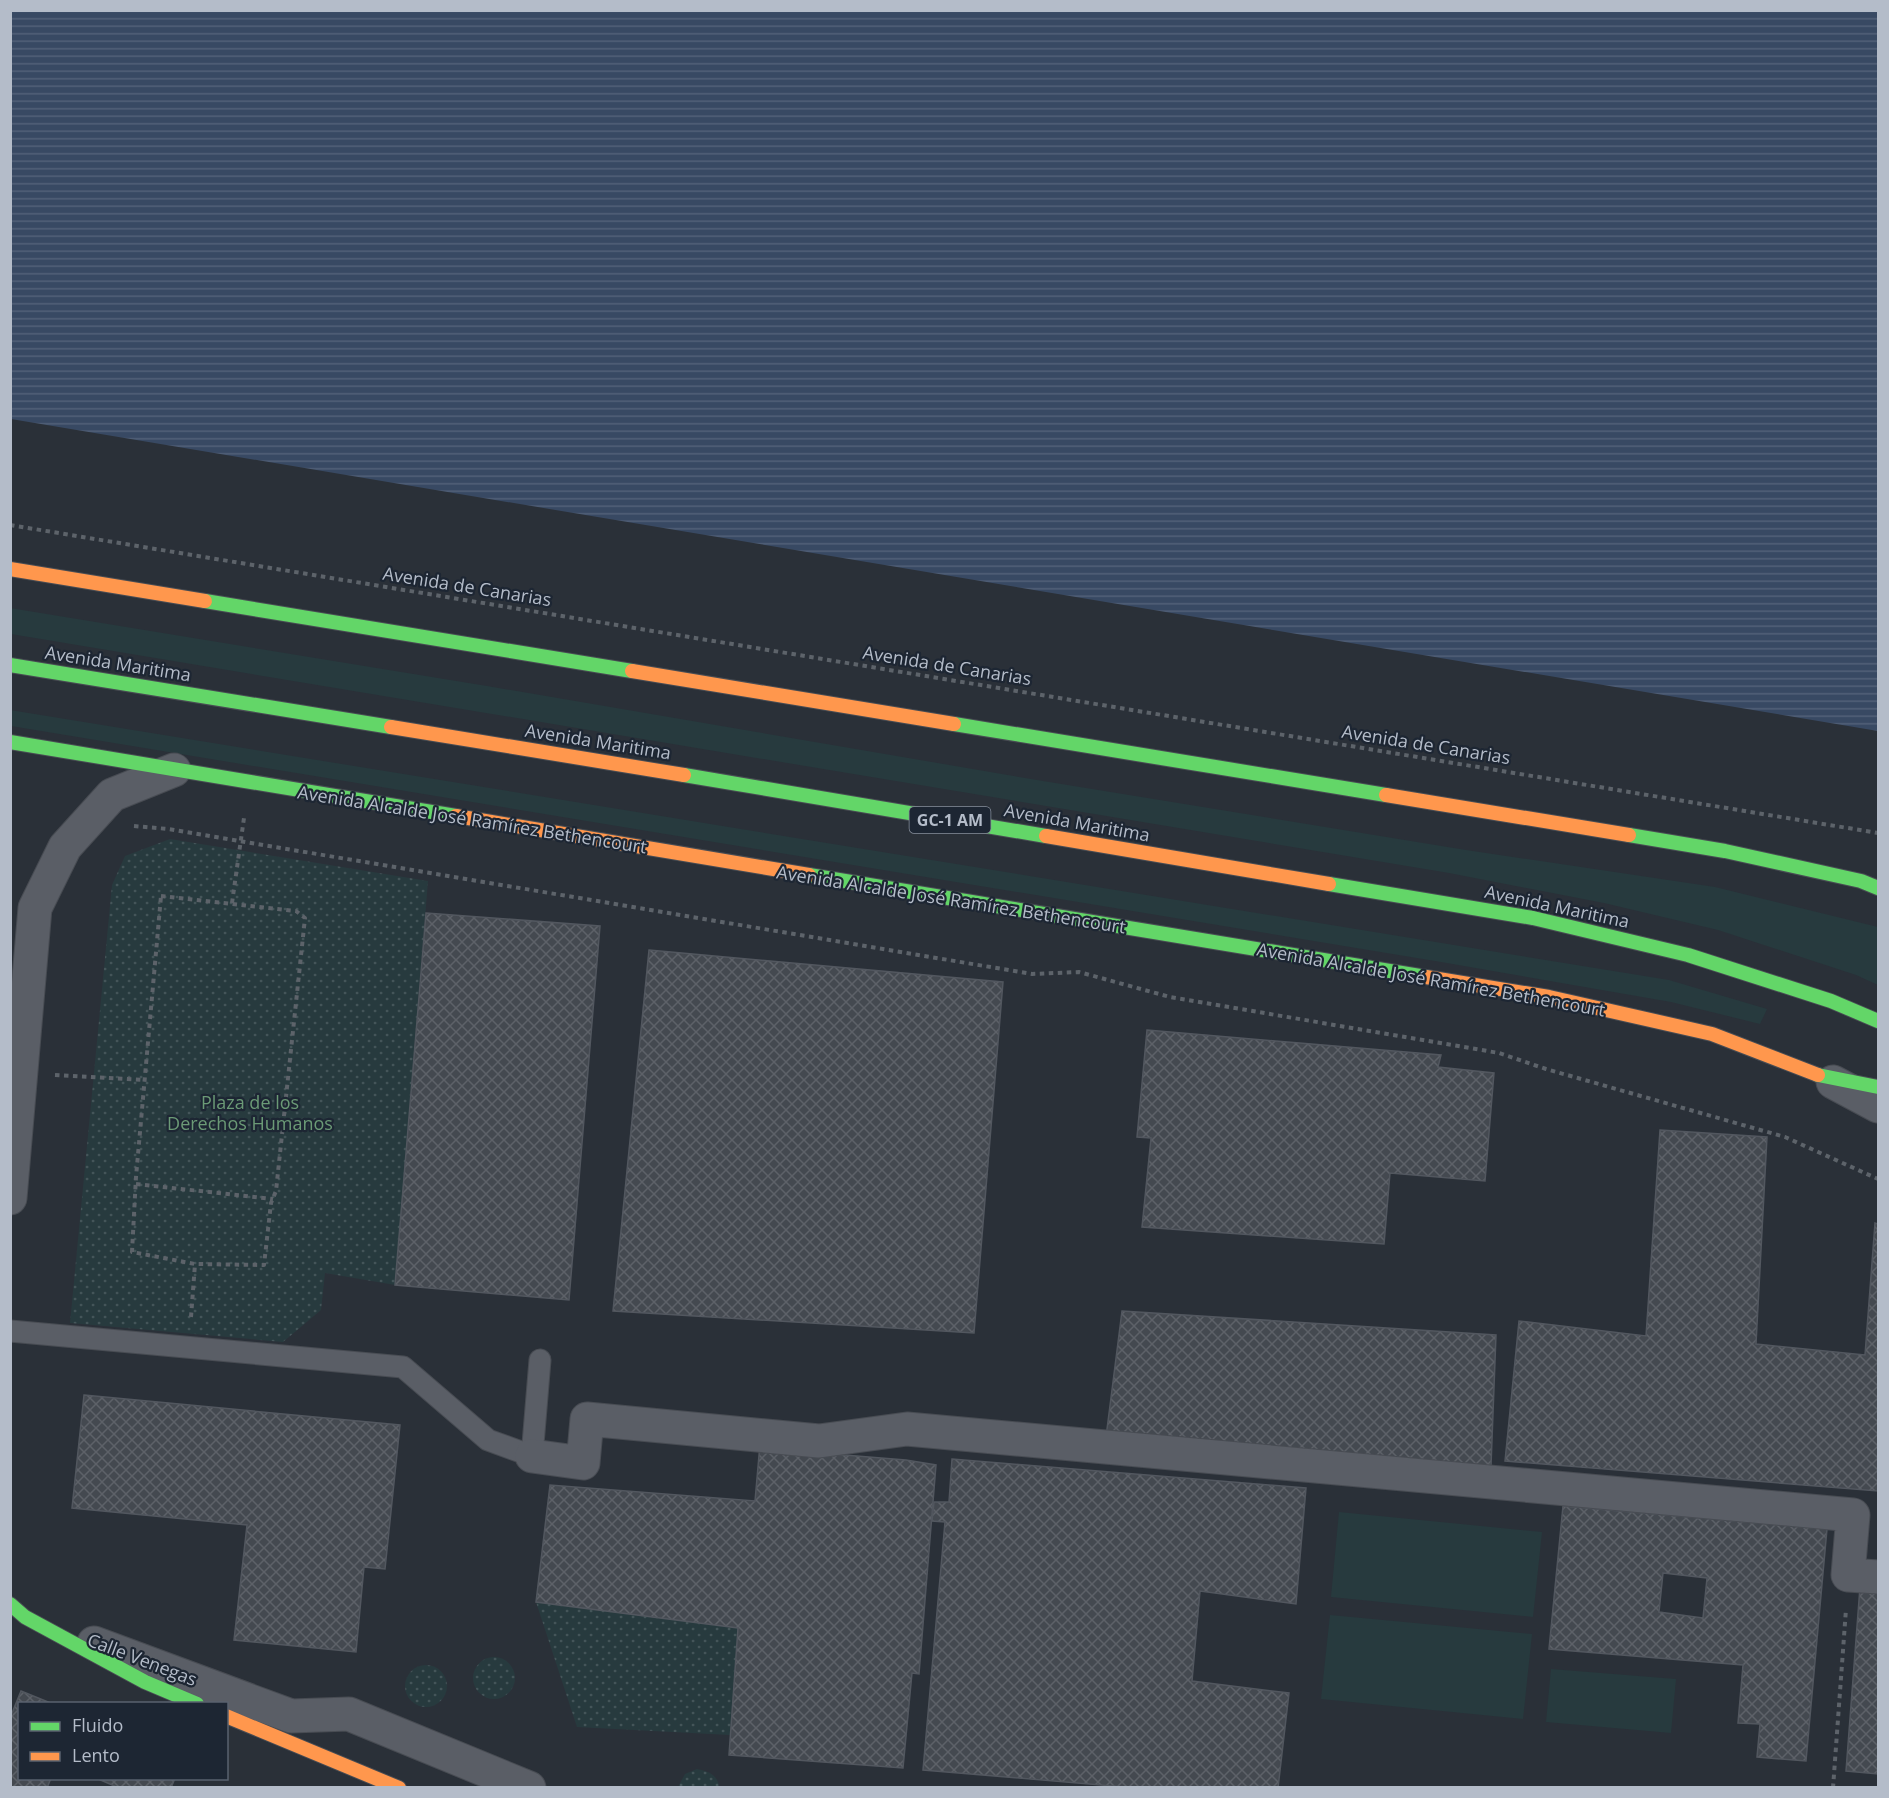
<svg xmlns="http://www.w3.org/2000/svg" width="1889" height="1798" viewBox="0 0 1889 1798" font-family="'Open Sans',sans-serif">
<style>
.grass{fill:#273a3e}
.park{fill:url(#park-dots)}
.water{fill:url(#water-rules)}
.building{fill:url(#building-cross-hatch);stroke:#52575f;stroke-width:1.5;fill-rule:evenodd}
.lines{fill:none;stroke-linecap:round;stroke-linejoin:round}
.lane-casing{stroke:#484c53;stroke-width:23}
.street-casing{stroke:#484c53;stroke-width:35}
.fast-casing{stroke:#484c53;stroke-width:16}
.slow-casing{stroke:#484c53;stroke-width:16}
.path{stroke:#5d636a;stroke-width:4;stroke-dasharray:4.5 4.5;stroke-linecap:butt}
.lane{stroke:#5a5e66;stroke-width:21}
.street{stroke:#5a5e66;stroke-width:33}
.fast{stroke:#63d668;stroke-width:14}
.slow{stroke:#ff974d;stroke-width:14}
.labels{text-anchor:middle;stroke-width:4.5;stroke-linejoin:round;paint-order:stroke}
.shield{fill:#1d2633;stroke:#878f9c;stroke-width:1.5}
.shield-label{font-size:16px;font-weight:bold;fill:#b4bcc9}
.street-label{font-size:18px;fill:#b4bcc9;stroke:#1d2633}
.park-label{font-size:18px;fill:#6b9a76;stroke:#1d2633}
</style>
<defs>
<pattern id="park-dots" width="8" height="8" patternUnits="userSpaceOnUse" patternTransform="scale(1.5)"><rect width="8" height="8" fill="#273a3e"/><path d="M2 2h.1M6 6h.1" fill="none" stroke="#445559" stroke-width="1.8" stroke-linecap="round"/></pattern>
<pattern id="water-rules" width="6" height="5" patternUnits="userSpaceOnUse" patternTransform="scale(1.5)"><rect width="6" height="5" fill="#384963"/><path d="M0 2.5h6" fill="none" stroke="#526178"/></pattern>
<pattern id="building-cross-hatch" width="8" height="8" patternUnits="userSpaceOnUse" patternTransform="scale(1.5)"><rect width="8" height="8" fill="#444950"/><path d="M0 0l8 8M0 8l8-8" fill="none" stroke="#5d6168"/></pattern>
</defs>
<rect width="100%" height="100%" fill="#2a3038"/>
<!-- grass -->
<g class="grass">
<path d="M10,608L487,686L1043,781L1466,850L1715,887L1878,927V985L1856,975L1718,930L1604,903L1449,873L11,634Z"/>
<path d="M10,710L1669,980L1767,1009L1760,1024L1671,1002L1441,962L11,726Z"/>
<path d="M1339,1512L1542,1532L1533,1617L1331,1597Z"/>
<path d="M1330,1615L1532,1634L1523,1719L1321,1699Z"/>
<path d="M1551,1669L1676,1679L1671,1733L1546,1722Z"/>
</g>
<!-- park -->
<g class="park">
<path d="M170,839L428,881L395,1285L325,1273L321,1310L283,1342L70,1323L112,885L125,856Z"/>
<path d="M536,1602L738,1628L730,1735L577,1727Z"/>
<circle cx="494" cy="1678" r="21"/>
<circle cx="426" cy="1686" r="21"/>
<path d="M697,1769C708,1771 718,1775 719,1787H678L685,1774Z"/>
</g>
<!-- water -->
<path class="water" d="M10,11H1878V731L11,419Z"/>
<!-- building -->
<g class="building">
<path d="M426,913L600,926L569,1300L395,1285Z"/>
<path d="M649,950L1003,982L974,1333L613,1311Z"/>
<path d="M1147,1030L1441,1055L1438,1067L1494,1073L1485,1181L1390,1173L1384,1244L1142,1227L1151,1138L1137,1137Z"/>
<path d="M1660,1130L1767,1137L1756,1344L1865,1355L1875,1223L1878,1224V1491L1505,1461L1519,1321L1646,1336Z"/>
<path d="M1122,1311L1496,1335L1491,1466L1106,1437Z"/>
<path d="M84,1395L400,1425L385,1569L364,1567L356,1652L234,1640L247,1525L72,1508Z"/>
<path d="M760,1444L795,1451L906,1460L936,1465L919,1674L912,1673L903,1768L729,1755L738,1628L536,1602L550,1485L755,1501Z"/>
<path d="M952,1459L1306,1488L1296,1604L1200,1591L1192,1681L1289,1693L1278,1788H1136L923,1770L945,1522L932,1521L934,1502H949Z"/>
<path d="M1563,1506L1827,1529L1806,1761L1757,1757L1760,1724L1738,1723L1743,1665L1549,1649ZM1663,1573L1707,1578L1703,1618L1659,1612Z"/>
<path d="M1860,1587L1878,1589V1774L1846,1771Z"/>
<path d="M21,1691L53,1704H20V1778H51L47,1788H10V1718Z"/>
<path d="M96,1778H175L171,1788H119Z"/>
</g>
<g class="lines">
<defs>
<path id="lane" d="M10,1331L403,1367L488,1440L532,1456L540,1360"/>
<g id="street">
<path d="M1833,1082L1878,1106"/>
<path d="M10,1198L35,908L65,847L112,795L174,770"/>
<path d="M532,1456L583,1463L587,1419L819,1441L907,1429L1853,1515L1848,1575L1878,1577"/>
<path d="M94,1643L291,1716L349,1714L529,1788"/>
</g>
<g id="fast">
<path d="M205,601L632,671"/>
<path d="M10,665L391,727"/>
<path d="M954,724L1386,795"/>
<path d="M10,742L456,816"/>
<path d="M684,775L1046,836"/>
<path d="M1629,835L1725,851L1861,881L1878,888"/>
<path d="M809,875L1426,977"/>
<path d="M1329,884L1533,918L1688,955L1831,1001L1878,1021"/>
<path d="M1818,1075L1878,1087"/>
<path d="M10,1604L25,1617L145,1682L197,1704"/>
</g>
<g id="slow">
<path d="M10,569L205,601"/>
<path d="M632,671L954,724"/>
<path d="M391,727L684,775"/>
<path d="M1386,795L1629,835"/>
<path d="M456,816L809,875"/>
<path d="M1046,836L1329,884"/>
<path d="M1426,977L1549,997L1712,1034L1818,1075"/>
<path d="M226,1716L399,1788"/>
</g>
</defs>
<!-- lane casing -->
<use href="#lane" class="lane-casing"/>
<!-- street casing -->
<use href="#street" class="street-casing"/>
<!-- fast casing -->
<use href="#fast" class="fast-casing"/>
<!-- slow casing -->
<use href="#slow" class="slow-casing"/>
<!-- path -->
<g class="path">
<path d="M10,525L1878,833"/>
<path d="M134,826L168,829L1032,974L1079,972L1170,997L1499,1053L1546,1069L1785,1137L1878,1179"/>
<path d="M161,896L296,911L305,918L276,1191L271,1203L264,1265L195,1264L132,1252L136,1177Z"/>
<path d="M232,903L244,818"/>
<path d="M55,1075L144,1080"/>
<path d="M136,1184L273,1199"/>
<path d="M191,1317L195,1264"/>
<path d="M1833,1788L1846,1609"/>
</g>
<!-- lane -->
<use href="#lane" class="lane"/>
<!-- street -->
<use href="#street" class="street"/>
<!-- fast -->
<use href="#fast" class="fast"/>
<!-- slow -->
<use href="#slow" class="slow"/>
</g>
<g class="labels">
<!-- shield labels -->
<rect class="shield" x="909.5" y="807" width="81" height="26" rx="4.5"/>
<g class="shield-label">
<text x="950" y="826">GC-1 AM</text>
</g>
<!-- street labels -->
<g class="street-label">
<text transform="translate(467 587) rotate(9)" y="6">Avenida de Canarias</text>
<text transform="translate(118 664) rotate(9)" y="6">Avenida Maritima</text>
<text transform="translate(947 666) rotate(9)" y="6">Avenida de Canarias</text>
<text transform="translate(598 742) rotate(9)" y="6">Avenida Maritima</text>
<text transform="translate(1426 745) rotate(9)" y="6">Avenida de Canarias</text>
<text transform="translate(472 820) rotate(9)" y="6">Avenida Alcalde José Ramírez Bethencourt</text>
<text transform="translate(1077 823) rotate(10)" y="6">Avenida Maritima</text>
<text transform="translate(951 900) rotate(9)" y="6">Avenida Alcalde José Ramírez Bethencourt</text>
<text transform="translate(1557 907) rotate(12)" y="6">Avenida Maritima</text>
<text transform="translate(1431 980) rotate(10)" y="6">Avenida Alcalde José Ramírez Bethencourt</text>
<text transform="translate(142 1660) rotate(21)" y="6">Calle Venegas</text>
</g>
<!-- park labels -->
<g class="park-label">
<text x="250" y="1109">Plaza de los<tspan x="250" dy="21">Derechos Humanos</tspan></text>
</g>
</g>
<!-- border -->
<rect width="1889" height="1798" fill="none" stroke="#b4bcc9" stroke-width="24"/>
<!-- legend -->
<rect x="18" y="1702" width="210" height="78" fill="#1d2633" stroke="#59626f" stroke-width="1.5"/>
<rect x="30" y="1722" width="30" height="9" fill="#63d668" stroke="#59626f" stroke-width="1.5"/>
<text x="72" y="1732" font-size="18" fill="#b4bcc9">Fluido</text>
<rect x="30" y="1752" width="30" height="9" fill="#ff974d" stroke="#59626f" stroke-width="1.5"/>
<text x="72" y="1762" font-size="18" fill="#b4bcc9">Lento</text>
</svg>
